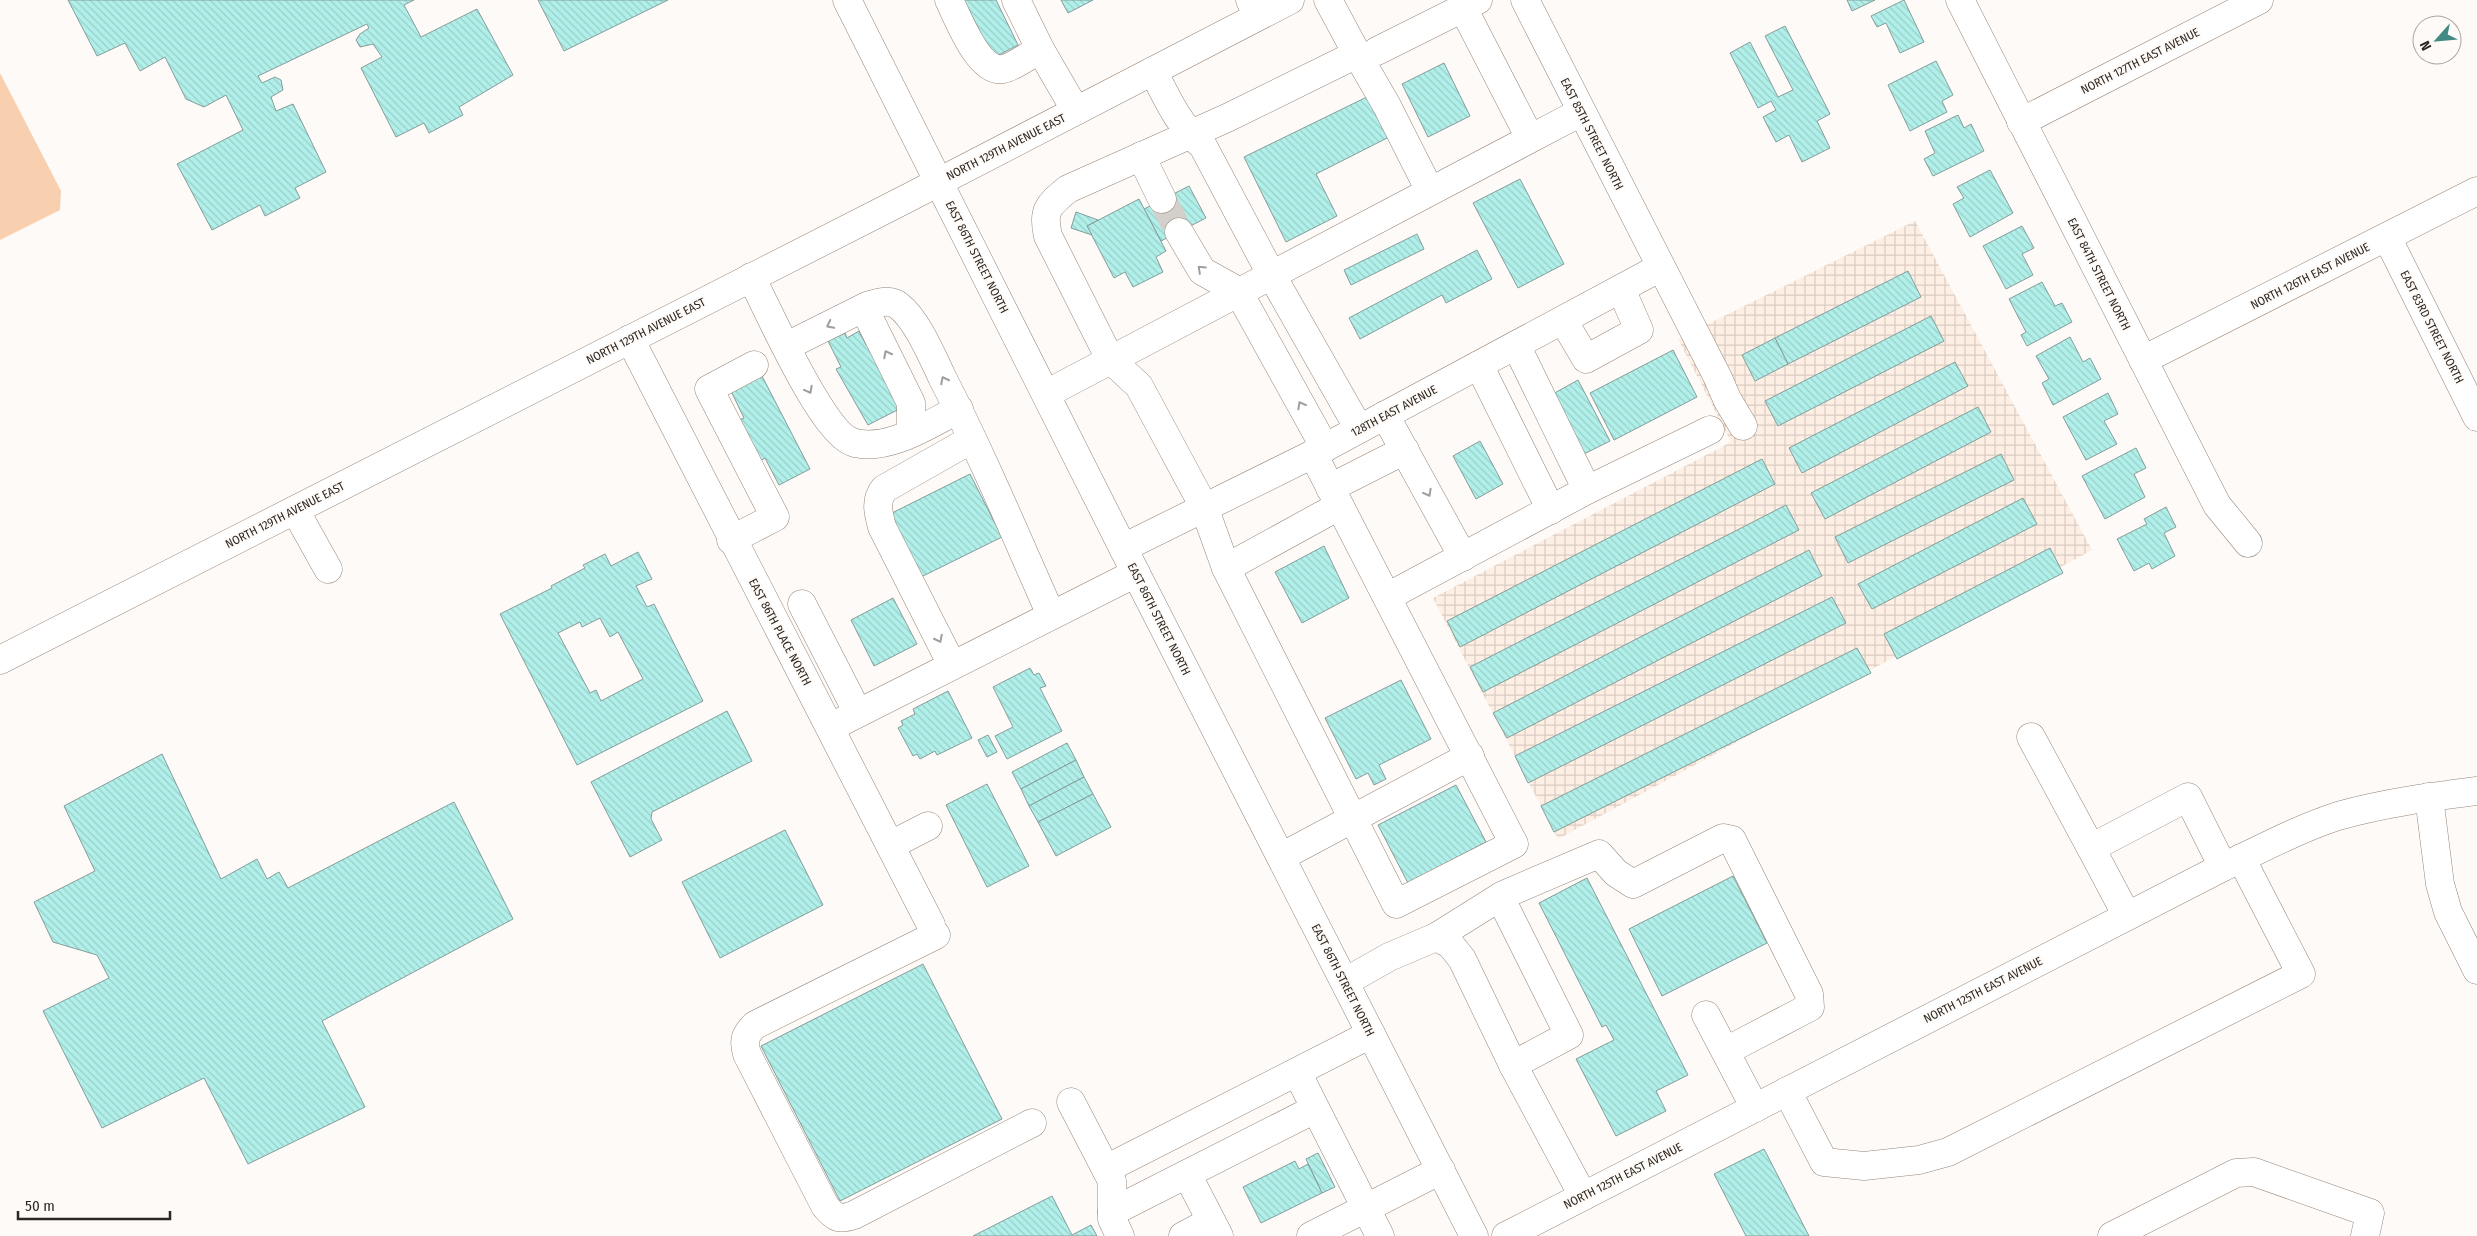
<svg xmlns="http://www.w3.org/2000/svg" width="2477" height="1236" viewBox="0 0 2477 1236" font-family="'Fira Sans Condensed',sans-serif">
<style>
.industrial{fill:url(#industrial-grid)}
.green{fill:#f8d0b0}
.building{fill:url(#building-back-hatch);stroke:#859d9a;fill-rule:evenodd}
.lines{fill:none;stroke-linecap:round;stroke-linejoin:round}
.minor-tunnel{stroke:#d3d0cc;stroke-width:28;stroke-dasharray:28 14;stroke-linecap:butt}
.minor-casing{stroke:#97867a;stroke-width:29}
.major-casing{stroke:#97867a;stroke-width:29}
.minor{stroke:#fff;stroke-width:28}
.major{stroke:#fff;stroke-width:28}
.oneway{stroke:#a09d9b}
.labels{text-anchor:middle;stroke-width:4;stroke-linejoin:round;paint-order:stroke}
.street-label{font-size:12px;fill:#2d2621;stroke:#fdfaf7}
</style>
<defs>
<pattern id="industrial-grid" width="8" height="8" patternUnits="userSpaceOnUse" patternTransform="scale(1.25)"><rect width="8" height="8" fill="#feefe4"/><path d="M0 4h8M4 0v8" fill="none" stroke="#dacdc3"/></pattern>
<pattern id="building-back-hatch" width="6" height="6" patternUnits="userSpaceOnUse" patternTransform="scale(1.25)"><rect width="6" height="6" fill="#b1f0ea"/><path d="M-1 5l2 2M0 0l6 6M5-1l2 2" fill="none" stroke="#99cec8"/></pattern>
</defs>
<rect width="100%" height="100%" fill="#fdfaf7"/>
<!-- industrial -->
<path class="industrial" d="M1915,221L2092,550L1558,839L1433,598L1731,442L1678,339Z"/>
<!-- green -->
<path class="green" d="M0,73L61,191L60,210L0,240Z"/>
<!-- building -->
<g class="building">
<path d="M68,0H414L404,5L421,37L477,9L513,75L459,107L463,115L429,133L424,123L396,137L361,68L382,57L373,44L360,47L356,40L360,34L369,28L367,24L258,76L262,83L275,77L281,80L283,90L271,97L276,111L293,104L326,172L295,188L300,198L265,216L260,205L212,230L177,164L243,130L226,95L204,107L186,99L165,57L140,71L125,43L97,56Z"/>
<path d="M538,0H668L564,51Z"/>
<path d="M964,0H996L1018,45L993,58Z"/>
<path d="M1061,0H1093L1068,13Z"/>
<path d="M1847,0H1875L1852,11Z"/>
<path d="M1904,0L1924,42L1900,53L1886,23L1877,27L1871,16Z"/>
<path d="M1785,26L1830,114L1817,121L1830,148L1802,162L1789,135L1776,142L1763,117L1776,110L1771,101L1758,108L1730,53L1750,42L1778,97L1793,90L1765,36Z"/>
<path d="M1936,61L1953,95L1942,101L1947,112L1910,131L1888,85Z"/>
<path d="M1444,63L1470,116L1428,137L1402,84Z"/>
<path d="M1373,94L1393,135L1316,174L1337,216L1286,242L1244,157Z"/>
<path d="M1958,115L1964,128L1971,124L1984,151L1933,176L1924,159L1935,153L1925,131Z"/>
<path d="M1990,170L2013,213L1970,237L1953,204L1964,198L1957,187Z"/>
<path d="M1520,179L1564,264L1518,288L1473,203Z"/>
<path d="M1189,186L1206,218L1161,241L1144,209Z"/>
<path d="M1139,199L1166,251L1156,257L1163,272L1133,287L1125,272L1114,278L1087,226Z"/>
<path d="M1076,212L1098,220L1087,226L1092,235L1071,228Z"/>
<path d="M2022,226L2034,248L2022,254L2033,275L2006,289L1983,246Z"/>
<path d="M1417,234L1424,249L1351,285L1344,270Z"/>
<path d="M1477,250L1492,279L1446,303L1442,295L1360,339L1349,318Z"/>
<path d="M1908,271L1921,297L1788,364L1775,338Z"/>
<path d="M2042,282L2055,306L2062,303L2072,322L2027,346L2021,335L2026,332L2009,299Z"/>
<path d="M1931,316L1944,341L1778,426L1765,401Z"/>
<path d="M859,331L866,345L872,342L905,406L868,425L836,369L841,367L828,341L845,333L847,338Z"/>
<path d="M2070,337L2083,362L2090,358L2101,379L2053,405L2042,383L2049,379L2036,356Z"/>
<path d="M1775,338L1788,364L1755,381L1742,355Z"/>
<path d="M1673,350L1697,397L1614,440L1590,393Z"/>
<path d="M1955,362L1968,386L1802,473L1789,448Z"/>
<path d="M762,376L810,469L779,485L765,458L760,461L739,420L744,418L731,391Z"/>
<path d="M1578,380L1610,441L1582,455L1551,395Z"/>
<path d="M2108,393L2118,414L2104,421L2117,444L2086,460L2063,417Z"/>
<path d="M1978,407L1991,432L1825,519L1811,493Z"/>
<path d="M1480,441L1503,484L1476,499L1453,456Z"/>
<path d="M2136,448L2146,468L2134,474L2145,497L2105,519L2082,476Z"/>
<path d="M2001,454L2014,480L1848,563L1835,537Z"/>
<path d="M1762,459L1775,484L1460,647L1447,621Z"/>
<path d="M970,474L1002,537L919,578L888,515Z"/>
<path d="M2023,498L2037,524L1872,609L1858,584Z"/>
<path d="M1786,505L1799,530L1483,692L1470,667Z"/>
<path d="M2166,507L2176,527L2164,533L2175,556L2152,569L2149,563L2134,571L2117,539L2147,524L2144,519Z"/>
<path d="M1324,546L1349,598L1302,623L1275,572Z"/>
<path d="M2050,548L2063,573L1897,659L1884,634Z"/>
<path d="M1809,550L1822,576L1507,738L1493,713Z"/>
<path d="M638,552L652,579L636,586L647,607L654,604L703,701L577,765L500,614L552,588L551,586L585,568L583,565L605,554L611,566ZM600,618L610,637L618,632L643,679L601,701L596,690L590,693L558,633L580,622L582,627Z"/>
<path d="M1832,597L1846,623L1528,783L1515,756Z"/>
<path d="M893,598L917,644L874,666L851,620Z"/>
<path d="M1857,648L1871,673L1554,832L1541,806Z"/>
<path d="M1030,668L1034,675L1039,673L1046,686L1040,688L1062,731L1007,759L995,736L1013,727L993,687Z"/>
<path d="M1401,680L1431,739L1379,765L1386,779L1374,785L1368,773L1356,779L1325,718Z"/>
<path d="M948,691L972,738L937,755L935,751L920,759L917,754L913,756L898,728L903,725L901,721L915,714L913,709Z"/>
<path d="M727,711L752,761L652,812L651,819L662,840L630,857L591,782Z"/>
<path d="M988,735L997,752L987,757L978,740Z"/>
<path d="M1067,743L1076,760L1021,789L1012,772Z"/>
<path d="M162,754L221,879L257,859L267,879L279,872L288,888L454,802L513,919L322,1021L365,1107L248,1164L204,1078L102,1128L43,1011L109,978L97,955L53,942L34,902L95,871L64,806Z"/>
<path d="M1076,760L1084,777L1029,806L1021,789Z"/>
<path d="M1084,777L1093,794L1038,822L1029,806Z"/>
<path d="M987,784L1029,866L987,887L946,805Z"/>
<path d="M1456,785L1486,842L1408,883L1378,825Z"/>
<path d="M1093,794L1111,827L1056,856L1038,822Z"/>
<path d="M785,830L823,905L720,958L682,882Z"/>
<path d="M1733,876L1767,943L1662,996L1629,929Z"/>
<path d="M1587,878L1688,1075L1656,1091L1666,1111L1616,1136L1576,1059L1614,1040L1606,1025L1602,1027L1539,903Z"/>
<path d="M923,964L1002,1119L840,1201L761,1046Z"/>
<path d="M1764,1149L1809,1236H1746L1714,1174Z"/>
<path d="M1318,1153L1335,1187L1322,1193L1306,1159Z"/>
<path d="M1295,1161L1299,1169L1308,1164L1322,1193L1261,1223L1243,1187Z"/>
<path d="M1052,1196L1072,1235L1091,1225L1097,1236H973Z"/>
</g>
<g class="lines">
<!-- minor-tunnel -->
<path class="minor-tunnel" d="M1162,199L1179,232"/>
<defs>
<g id="minor">
<path d="M949,0C958,18 979,74 1003,69C1014,67 1029,55 1040,49"/>
<path d="M1016,0L1040,49L1076,111"/>
<path d="M1250,0L1258,16"/>
<path d="M1478,0L1463,8L1530,138"/>
<path d="M1525,0L1718,378L1727,399L1743,426"/>
<path d="M1960,0L2217,505L2248,543"/>
<path d="M1377,51L1463,8"/>
<path d="M1357,54L1387,106L1430,191"/>
<path d="M1153,71C1167,98 1179,126 1203,146L1271,274L1359,429"/>
<path d="M2021,122L2259,0"/>
<path d="M1141,156L1162,199"/>
<path d="M1179,232L1202,271L1238,291L1325,448"/>
<path d="M2387,237L2477,417"/>
<path d="M751,277C768,309 823,436 855,443C890,451 929,424 959,409"/>
<path d="M864,308L911,403V432"/>
<path d="M1563,320L1586,359L1639,330L1621,289"/>
<path d="M630,339L931,925"/>
<path d="M787,346L867,306C877,303 890,298 899,306C917,320 932,356 942,377C982,455 1016,536 1051,615"/>
<path d="M2143,360L2477,191"/>
<path d="M1479,365L1551,510"/>
<path d="M1046,394L1581,112"/>
<path d="M1385,415L1463,557"/>
<path d="M1313,454L1514,844L1396,904L1226,568L1204,507L1139,386L1110,359L1048,236C1042,211 1048,205 1068,189L1227,118L1357,54L1328,0"/>
<path d="M1330,488L1405,450"/>
<path d="M1587,490L1710,430"/>
<path d="M295,510L328,569"/>
<path d="M731,540L775,517L709,389L754,365"/>
<path d="M1123,548L1313,454L1661,267"/>
<path d="M1226,568L1339,506"/>
<path d="M1387,597L1587,490L1516,345"/>
<path d="M802,604L858,713"/>
<path d="M952,665L882,527C878,512 875,501 884,489L972,439"/>
<path d="M831,727L1136,573"/>
<path d="M2031,737L2091,848"/>
<path d="M2429,797L2440,884L2448,912L2477,970"/>
<path d="M891,845L928,826"/>
<path d="M1281,857L1470,756"/>
<path d="M1500,897L1569,1035L1513,1065"/>
<path d="M2127,916L2091,848L2188,797L2223,867"/>
<path d="M936,935L755,1025C745,1035 743,1040 747,1054L825,1206C835,1218 839,1220 854,1215L1032,1123"/>
<path d="M1436,937L1503,895L1599,854L1616,873L1633,884L1723,838L1732,840L1809,994L1810,1007L1726,1051"/>
<path d="M1345,982L1389,957L1436,937L1450,944L1462,959L1513,1065L1583,1196"/>
<path d="M1706,1015L1755,1108"/>
<path d="M1297,1072L1380,1236"/>
<path d="M1787,1091L1824,1162L1864,1166L1919,1160L1948,1152L2301,974L2241,858"/>
<path d="M1071,1102L1112,1181V1219L1120,1236"/>
<path d="M1106,1169L1371,1034"/>
<path d="M1187,1174L1219,1236"/>
<path d="M1112,1212L1315,1109"/>
<path d="M1183,1236L1211,1221"/>
<path d="M1311,1236L1441,1170"/>
<path d="M1506,1236L2223,867C2261,849 2298,829 2338,816C2384,803 2430,797 2477,791"/>
<path d="M2112,1236L2236,1173L2254,1172L2370,1213L2365,1236"/>
</g>
<g id="major">
<path d="M847,0L1123,548L1474,1236"/>
<path d="M0,660L902,201L1290,0"/>
</g>
</defs>
<!-- minor casing -->
<use href="#minor" class="minor-casing"/>
<!-- major casing -->
<use href="#major" class="major-casing"/>
<!-- minor -->
<use href="#minor" class="minor"/>
<!-- major -->
<use href="#major" class="major"/>
</g>
<!-- one-way arrows -->
<defs><path id="oneway-chevron" d="M-2-3.5L2.5 0L-2 3.5" fill="none" stroke-width="1.6" stroke-linecap="round" stroke-linejoin="round" transform="scale(1.25)"/></defs>
<g class="oneway">
<use href="#oneway-chevron" transform="translate(1201 269) rotate(-137)"/>
<use href="#oneway-chevron" transform="translate(830 325) rotate(153)"/>
<use href="#oneway-chevron" transform="translate(887 354) rotate(-117)"/>
<use href="#oneway-chevron" transform="translate(944 380) rotate(-117)"/>
<use href="#oneway-chevron" transform="translate(809 390) rotate(62)"/>
<use href="#oneway-chevron" transform="translate(1301 405) rotate(-119)"/>
<use href="#oneway-chevron" transform="translate(1428 493) rotate(61)"/>
<use href="#oneway-chevron" transform="translate(939 639) rotate(63)"/>
</g>
<g class="labels">
<!-- street labels -->
<g class="street-label">
<text transform="translate(2140 61) rotate(-27)" y="4">NORTH 127TH EAST AVENUE</text>
<text transform="translate(1592 134) rotate(63)" y="4">EAST 85TH STREET NORTH</text>
<text transform="translate(1006 147) rotate(-27)" y="4">NORTH 129TH AVENUE EAST</text>
<text transform="translate(977 257) rotate(63)" y="4">EAST 86TH STREET NORTH</text>
<text transform="translate(2099 274) rotate(63)" y="4">EAST 84TH STREET NORTH</text>
<text transform="translate(2310 276) rotate(-27)" y="4">NORTH 126TH EAST AVENUE</text>
<text transform="translate(2432 327) rotate(63)" y="4">EAST 83RD STREET NORTH</text>
<text transform="translate(646 331) rotate(-27)" y="4">NORTH 129TH AVENUE EAST</text>
<text transform="translate(1394 411) rotate(-28)" y="4">128TH EAST AVENUE</text>
<text transform="translate(285 515) rotate(-27)" y="4">NORTH 129TH AVENUE EAST</text>
<text transform="translate(1159 619) rotate(63)" y="4">EAST 86TH STREET NORTH</text>
<text transform="translate(780 632) rotate(62)" y="4">EAST 86TH PLACE NORTH</text>
<text transform="translate(1343 980) rotate(63)" y="4">EAST 86TH STREET NORTH</text>
<text transform="translate(1983 990) rotate(-27)" y="4">NORTH 125TH EAST AVENUE</text>
<text transform="translate(1623 1176) rotate(-27)" y="4">NORTH 125TH EAST AVENUE</text>
</g>
</g>
<!-- north arrow -->
<g transform="translate(2437 40) rotate(243)"><circle r="24" fill="#fdfaf7" stroke="#aaa5a1"/>
<path d="M0-4L9 19L0 12L-9 19Z" fill="#438a85"/>
<text y="-8" font-size="14" font-weight="bold" text-anchor="middle" fill="#2d2621">N</text>
</g>
<!-- scale -->
<path d="M18 1211v8h152v-8" fill="none" stroke="#2d2621" stroke-width="2.5"/>
<text x="25" y="1211" font-size="15" fill="#2d2621" stroke="#fdfaf7" stroke-width="4" paint-order="stroke">50 m</text>
</svg>
